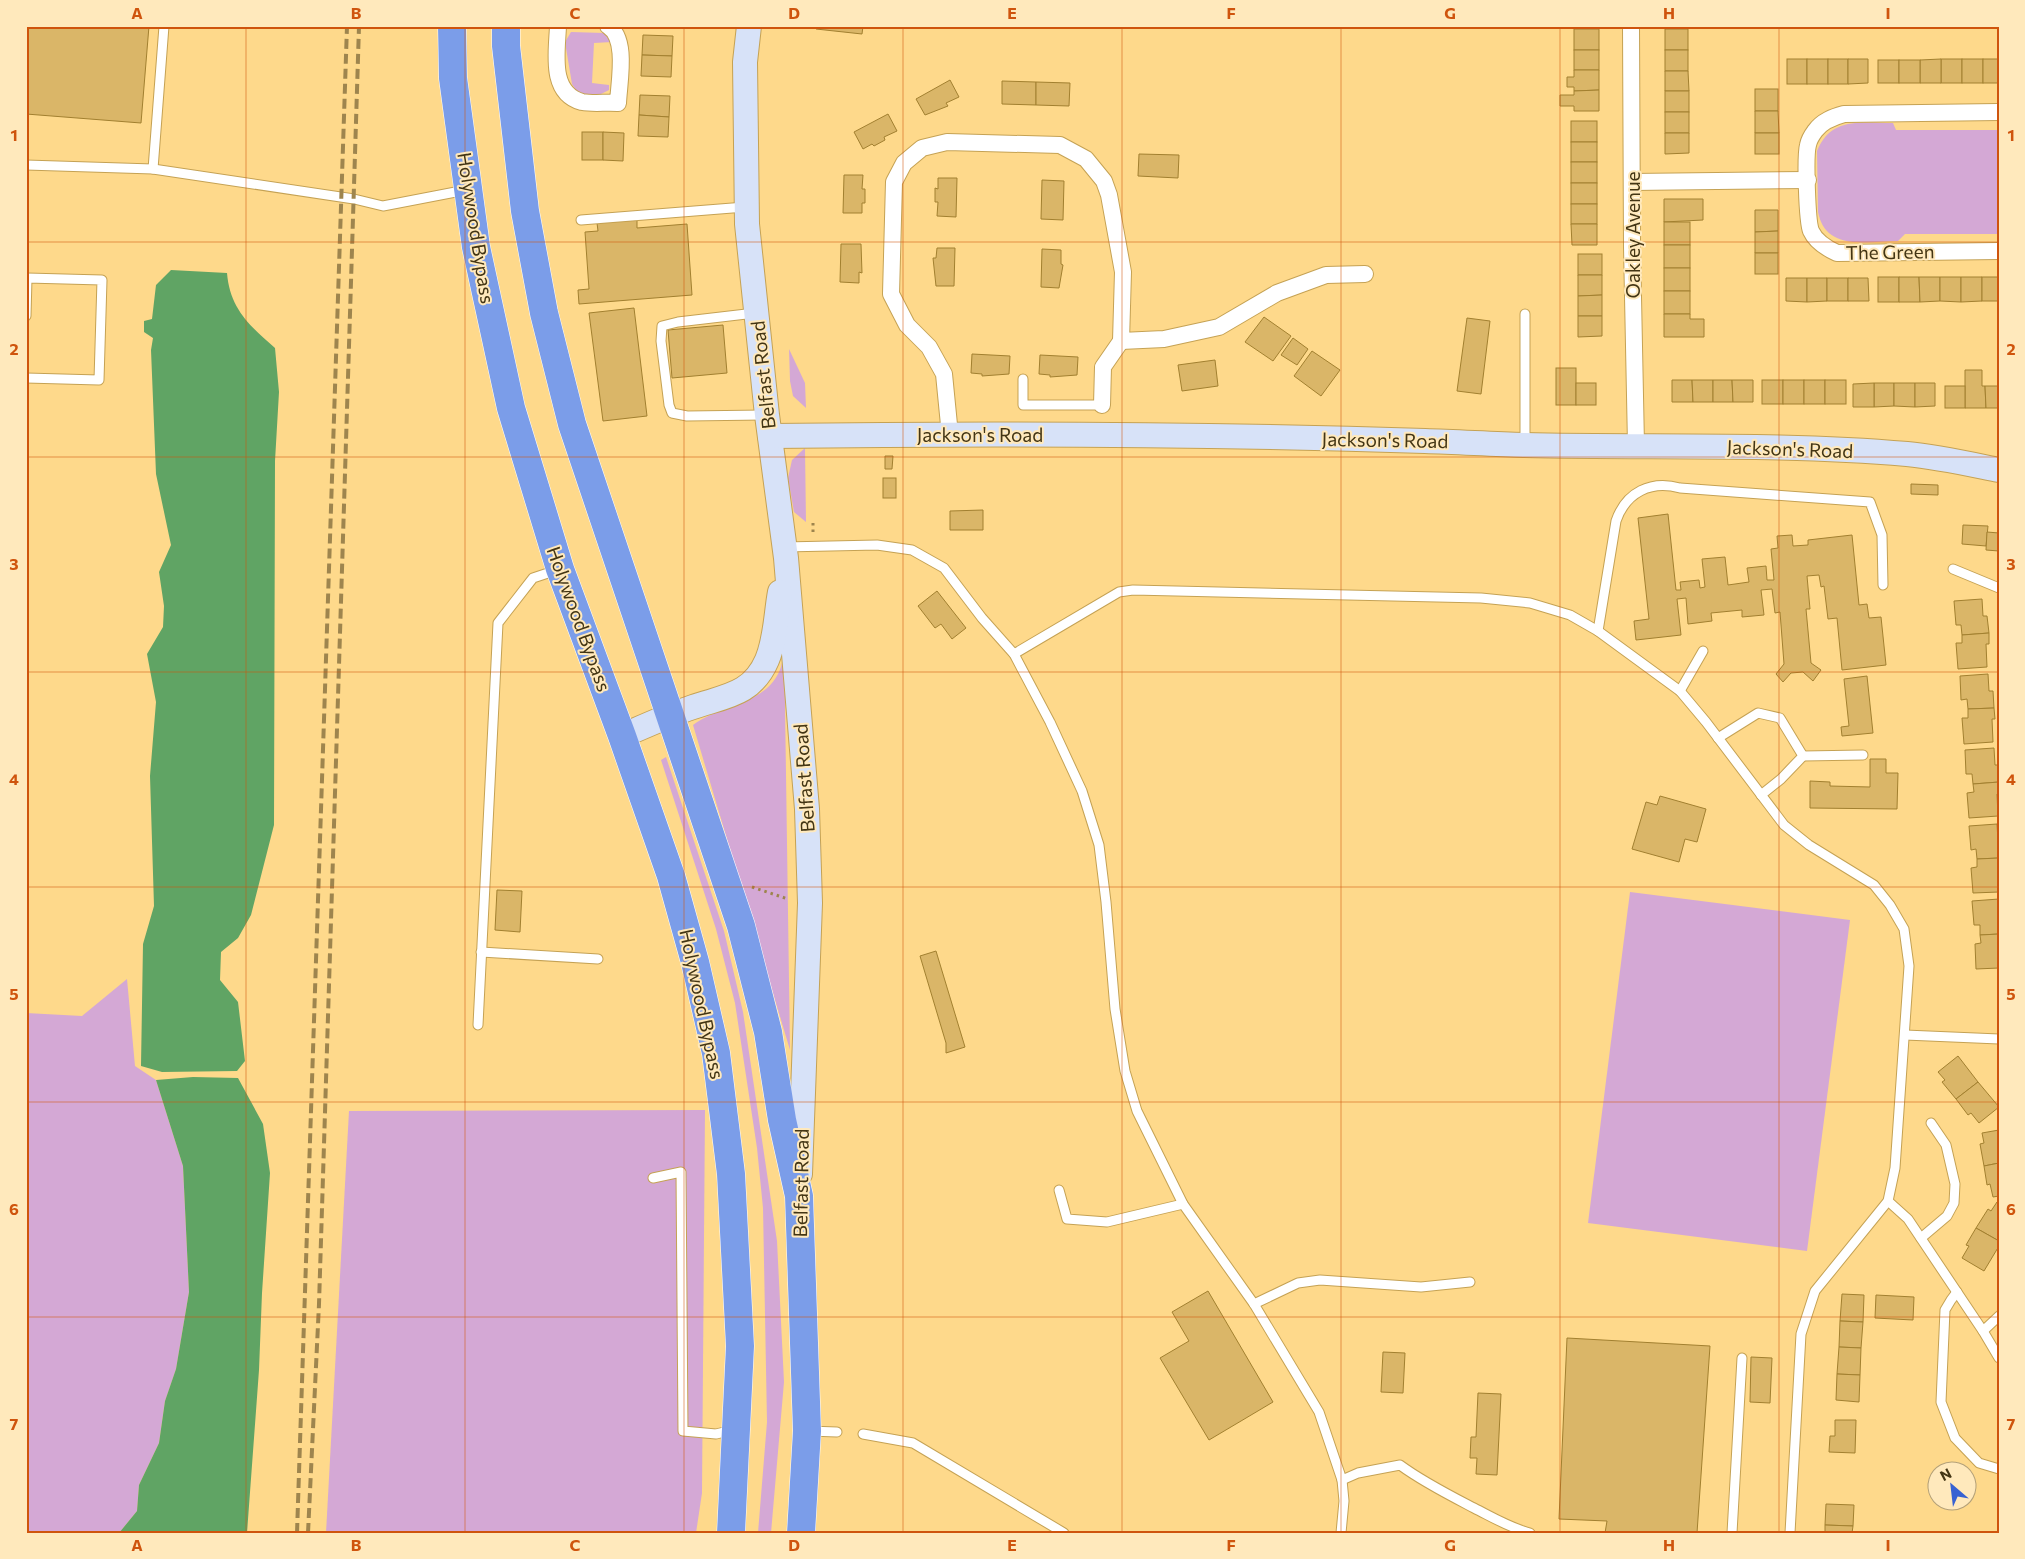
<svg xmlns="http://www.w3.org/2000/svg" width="2025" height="1559" viewBox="0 0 2025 1559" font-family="Commissioner,sans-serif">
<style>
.green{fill:#d4a8d5}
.water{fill:#60a464}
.building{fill:#dab668;stroke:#a28030}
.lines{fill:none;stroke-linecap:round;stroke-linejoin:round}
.lane-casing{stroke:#c5a254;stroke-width:11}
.street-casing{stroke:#c5a254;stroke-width:18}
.secondary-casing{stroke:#c5a254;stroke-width:26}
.highway-casing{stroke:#fff;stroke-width:29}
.path{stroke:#9d844d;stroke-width:3;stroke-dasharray:2.5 4;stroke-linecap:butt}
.lane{stroke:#fff;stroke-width:9}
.street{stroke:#fff;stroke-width:16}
.secondary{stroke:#d7e2f8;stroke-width:24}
.highway{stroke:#7b9de9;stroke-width:28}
.rail{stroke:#9e854e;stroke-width:4;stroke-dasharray:10 5;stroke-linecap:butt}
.grid{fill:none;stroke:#cf540d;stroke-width:1;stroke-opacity:0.55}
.labels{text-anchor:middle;stroke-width:4;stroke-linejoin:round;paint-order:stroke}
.street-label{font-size:19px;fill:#433514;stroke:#ffe9bc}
.neatline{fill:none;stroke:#cf540d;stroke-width:2}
.grid-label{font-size:16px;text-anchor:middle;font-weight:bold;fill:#cf540d}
</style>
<rect width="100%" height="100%" fill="#fed98b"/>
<!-- green -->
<g class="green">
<path d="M571,32L604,33L611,38L612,42L594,43L592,83L609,85V90L597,96H584L577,92L572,84L565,42Z"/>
<path d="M1893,123L1896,130H1999V234H1905L1898,241C1867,241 1826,252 1818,212L1817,151C1831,116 1862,123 1893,123Z"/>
<path d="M789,349L805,383L806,408L793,396L790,381Z"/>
<path d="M805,448L806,522L794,512L788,478L792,460Z"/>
<path d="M784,636L790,1050L693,725C721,704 768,705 781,667C784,657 783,645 784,636Z"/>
<path d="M666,757L724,931L743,1012L777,1241L784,1382L771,1533H758L767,1422L763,1208L757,1148L735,1003L716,929L661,760Z"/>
<path d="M1630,892L1850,920L1807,1251L1588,1223Z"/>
<path d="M127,979L135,1066L156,1080L183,1166L189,1292L176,1369L165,1401L159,1443L139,1485L137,1511L119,1533H26V1013L82,1016Z"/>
<path d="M705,1110L702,1493L696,1533H326L349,1111Z"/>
</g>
<!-- water -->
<g class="water">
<path d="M171,270L227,273C230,309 250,326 275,348L279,392L275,461L274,825L251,915L238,938L221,952L220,980L238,1002L245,1061L237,1071L162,1072L141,1066L143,944L154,906L150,776L156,702L147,654L163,627L164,606L159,572L171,545L156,474L151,350L153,338L144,332V321L152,319L156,285Z"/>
<path d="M193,1077L238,1078L263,1124L270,1173L262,1293L259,1370L247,1533H119L137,1511L139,1485L159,1443L165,1401L176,1369L189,1292L183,1166L156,1080Z"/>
</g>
<!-- building -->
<g class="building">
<path d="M26,26H149L141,123L26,114Z"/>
<path d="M816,26H863L862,34L816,29Z"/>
<rect x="1574" y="29" width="25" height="21"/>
<rect x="1665" y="29" width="23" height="21"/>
<path d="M643,35L673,36L672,56L642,55Z"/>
<rect x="1574" y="50" width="25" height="20"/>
<rect x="1665" y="50" width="23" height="21"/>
<path d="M642,55L672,56L671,77L641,76Z"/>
<rect x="1787" y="59" width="20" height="25"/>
<rect x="1807" y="59" width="21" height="25"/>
<rect x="1828" y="59" width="20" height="25"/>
<path d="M1848,59H1868V83L1848,84Z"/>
<rect x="1941" y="59" width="21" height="24"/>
<path d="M1941,59V83H1920V60Z"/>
<rect x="1962" y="59" width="21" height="24"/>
<rect x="1983" y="59" width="16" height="24"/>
<rect x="1878" y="60" width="21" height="23"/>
<rect x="1899" y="60" width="21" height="23"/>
<path d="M1574,70H1599V90L1574,91V87H1567V77H1574Z"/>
<path d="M1665,71H1688L1689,91H1665Z"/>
<path d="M950,80L959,97L946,103L948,106L925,115L916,99Z"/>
<path d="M1002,81L1036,82V105L1002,104Z"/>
<path d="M1036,82L1070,83L1069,106L1036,105Z"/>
<rect x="1755" y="89" width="23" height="22"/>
<path d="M1599,90V111H1574V106H1560V95H1574V91Z"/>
<rect x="1665" y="91" width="24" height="21"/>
<path d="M640,95L670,96L669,117L639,115Z"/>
<path d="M1755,111H1778L1779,133H1755Z"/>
<rect x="1665" y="112" width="24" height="21"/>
<path d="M888,114L897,131L884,137L885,140L874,146L872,144L863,149L854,132Z"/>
<path d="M639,115L669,117L668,137L638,136Z"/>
<rect x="1571" y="121" width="26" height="21"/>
<rect x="582" y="132" width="21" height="28"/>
<path d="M603,132L624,133L623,161L603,160Z"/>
<path d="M1665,133H1689V153L1665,154Z"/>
<rect x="1755" y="133" width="24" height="21"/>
<rect x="1571" y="142" width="26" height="20"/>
<path d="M1139,154L1179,155L1178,178L1138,176Z"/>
<rect x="1571" y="162" width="26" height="21"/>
<path d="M844,175H863L862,189H865V203H862V213H843Z"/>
<path d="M938,178H957L956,217L937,216L938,202H935V188L938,189Z"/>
<path d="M1042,180L1064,181L1063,220L1041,219Z"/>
<rect x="1571" y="183" width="26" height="21"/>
<path d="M1664,199H1703V220L1664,222Z"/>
<rect x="1571" y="204" width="26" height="20"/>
<path d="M1755,210H1778V231L1755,232Z"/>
<path d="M637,220V228L687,224L692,295L579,304L578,290L589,289L585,232L598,231L597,223Z"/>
<rect x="1664" y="222" width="26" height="23"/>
<path d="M1571,224H1597V245H1572Z"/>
<path d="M1778,231V253H1755V232Z"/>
<path d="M841,244H861L862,273L859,272V283L840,282Z"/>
<rect x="1664" y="245" width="26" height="23"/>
<path d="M937,248H955L954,286H936L933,258H936Z"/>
<path d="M1042,249L1061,250V264L1063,265L1059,288L1041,287Z"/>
<rect x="1755" y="253" width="23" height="21"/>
<rect x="1578" y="254" width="24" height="21"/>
<rect x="1664" y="268" width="26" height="23"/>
<path d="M1578,275H1602V295L1578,296Z"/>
<rect x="1878" y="277" width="21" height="25"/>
<path d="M1899,277H1919L1920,302H1899Z"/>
<path d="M1919,277H1940V301L1920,302Z"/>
<path d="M1940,277H1961V302L1940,301Z"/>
<path d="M1961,277H1982V301L1961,302Z"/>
<rect x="1982" y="277" width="17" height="24"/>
<path d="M1786,278H1807V302L1786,301Z"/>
<path d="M1807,278H1827V301L1807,302Z"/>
<rect x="1827" y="278" width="21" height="23"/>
<path d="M1848,278H1868L1869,301H1848Z"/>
<rect x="1664" y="291" width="26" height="23"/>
<path d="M1602,295V316H1578V296Z"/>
<path d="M634,308L647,416L603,421L589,313Z"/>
<path d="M1664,314H1690V319H1704V337H1664Z"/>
<path d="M1578,316H1602V336L1578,337Z"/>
<path d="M1264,317L1291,336L1273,361L1245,342Z"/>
<path d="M1467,318L1490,321L1481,394L1457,391Z"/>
<path d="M723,325L727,373L672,378L668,330Z"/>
<path d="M1293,338L1308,349L1297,365L1281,355Z"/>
<path d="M1312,351L1340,370L1321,396L1294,376Z"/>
<path d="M972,354L1010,356L1009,374L982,376V374L971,373Z"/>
<path d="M1040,355L1078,357L1077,375L1050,377V375L1039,374Z"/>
<path d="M1215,360L1218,386L1182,391L1178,365Z"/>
<rect x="1556" y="368" width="20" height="37"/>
<path d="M1965,370H1982V386H1985L1986,408H1965Z"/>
<path d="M1672,380H1692L1693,402H1672Z"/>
<path d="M1692,380H1713V402H1693Z"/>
<path d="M1713,380H1732L1733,402H1713Z"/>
<path d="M1732,380H1753V402H1733Z"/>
<rect x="1762" y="380" width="21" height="24"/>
<rect x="1783" y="380" width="21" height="24"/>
<rect x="1804" y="380" width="21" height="24"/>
<rect x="1825" y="380" width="21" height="24"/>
<rect x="1576" y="383" width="20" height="22"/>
<path d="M1874,383H1894V406L1874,407Z"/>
<path d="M1874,383V407H1853V384Z"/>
<path d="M1894,383H1915V407L1894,406Z"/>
<path d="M1915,383H1935V406L1915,407Z"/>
<rect x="1945" y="386" width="20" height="22"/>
<path d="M1985,386H1999V408H1986Z"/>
<path d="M885,456H893L892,469H885Z"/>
<rect x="883" y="478" width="13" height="20"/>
<path d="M1911,484L1938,485V495L1911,494Z"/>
<path d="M983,510V530H950V511Z"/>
<path d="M1668,514L1676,590H1681L1680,582L1699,580L1700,588L1705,587L1702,559L1725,557L1728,585L1749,582L1747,568L1766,566L1767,580H1774L1771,549L1778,548L1777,536L1792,535L1793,546L1808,545V540L1852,535L1859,605L1867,604L1869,618L1881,617L1886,665L1842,670L1837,618L1828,619L1824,586L1821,587L1819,575L1807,576L1810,609H1806L1811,663L1821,670L1813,681L1803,672L1791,673L1783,682L1776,674L1784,664L1780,612L1775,613L1772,589L1761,590L1764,615L1742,617V610L1711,613L1712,621L1688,624L1686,598L1677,599L1681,635L1636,640L1634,621L1649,619L1638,518Z"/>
<path d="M1963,525L1988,526L1986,546L1962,544Z"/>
<path d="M1987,532L1999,533V551L1986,550Z"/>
<path d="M937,591L966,628L952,639L941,624L935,628L918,606Z"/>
<path d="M1982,599L1983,616H1987L1989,633L1962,635L1961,625H1956L1954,601Z"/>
<path d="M1989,633V644H1986L1987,667L1958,669L1956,643H1962V635Z"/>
<path d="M1988,674L1989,691H1993L1994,708L1968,709L1967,699L1961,700L1960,676Z"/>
<path d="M1867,676L1873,733L1842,736L1841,727L1849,726L1844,679Z"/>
<path d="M1994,708L1995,719H1992L1993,742L1964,744L1962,718H1968V709Z"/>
<path d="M1994,748L1995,765H1999V782L1973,784L1972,774H1966L1965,750Z"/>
<path d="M1870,759H1886V773H1898L1897,809L1810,808V781L1830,782V786L1870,787Z"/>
<path d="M1999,782V793L1997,794L1998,816L1969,818L1967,793L1974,792L1973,784Z"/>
<path d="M1660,796L1706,809L1697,842L1685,839L1679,862L1632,849L1646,802L1657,805Z"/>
<path d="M1997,824L1999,858L1977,859L1976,849L1971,850L1969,826Z"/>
<path d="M1999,858V892L1973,893L1971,868L1977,867V859Z"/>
<path d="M497,890L522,891L520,932L495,930Z"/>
<path d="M1999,899V934L1980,935V925H1974L1972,901Z"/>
<path d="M1999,934V968L1976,969L1975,944L1981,943L1980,935Z"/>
<path d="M936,951L965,1047L946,1053V1043L920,956Z"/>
<path d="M1958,1056L1978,1082L1956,1099L1942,1082L1945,1080L1938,1072Z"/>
<path d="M1978,1082L1999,1107L1979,1123L1971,1113L1968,1115L1956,1099Z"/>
<path d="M1999,1130V1163L1984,1166L1980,1144L1984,1143L1982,1133Z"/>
<path d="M1999,1163V1196L1993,1197L1990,1184L1987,1185L1984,1166Z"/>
<path d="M1997,1202L1999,1203V1241L1976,1228L1988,1209L1991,1211Z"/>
<path d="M1976,1228L1999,1241V1246L1984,1271L1962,1258L1969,1246L1966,1245Z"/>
<path d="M1208,1291L1273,1402L1209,1440L1160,1358L1189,1341L1172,1312Z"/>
<path d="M1842,1294L1864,1295L1863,1322L1840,1321Z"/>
<path d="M1876,1295L1914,1297L1913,1320L1875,1318Z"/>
<path d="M1840,1321L1863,1322L1861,1348L1839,1347Z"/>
<path d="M1567,1338L1710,1346L1697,1533H1605L1607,1521L1559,1519Z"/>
<path d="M1839,1347L1861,1348L1860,1375L1837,1374Z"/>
<path d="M1383,1352L1405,1353L1403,1393L1381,1392Z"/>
<path d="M1751,1357L1772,1358L1770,1403L1750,1402Z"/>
<path d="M1837,1374L1860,1375L1859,1402L1836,1400Z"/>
<path d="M1478,1393L1501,1394L1497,1475L1476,1474L1477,1458H1470L1471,1437H1476Z"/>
<path d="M1835,1420H1856L1855,1453L1829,1452L1830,1436H1835Z"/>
<path d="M1826,1504L1854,1505L1853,1526L1825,1525Z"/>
<path d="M1825,1525L1853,1526L1852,1533H1825Z"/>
</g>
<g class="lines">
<defs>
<g id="lane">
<path d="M26,165L153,169L164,26"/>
<path d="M153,169L354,199L383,206L466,190"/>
<path d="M581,220L745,207"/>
<path d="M755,313L678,322L662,326L661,341L669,405L672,413L687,416L767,415"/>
<path d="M26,316L27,278L102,280L99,380L26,378"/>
<path d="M1023,379V405H1102"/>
<path d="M1525,445V314"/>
<path d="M784,547L877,545L912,550L944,568L982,618L1014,654L1050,722L1082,791L1099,845L1106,902L1115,1009L1125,1071L1137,1111L1183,1204L1254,1304L1319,1412L1342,1480L1344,1501L1341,1533"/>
<path d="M1953,569L1999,588"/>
<path d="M1598,631L1616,521C1626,492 1651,480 1680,488L1870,502L1882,535L1883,585"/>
<path d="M1014,654L1119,592L1133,590L1481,598L1530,603L1570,615L1598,631L1680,691L1706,722L1784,825L1809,845L1874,885L1890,905L1904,929L1909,966L1895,1168L1888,1201L1815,1291L1801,1334L1790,1533"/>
<path d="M1680,691L1703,651"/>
<path d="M1718,738L1758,713L1780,718L1803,756L1781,779L1761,795"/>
<path d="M1803,756L1863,755"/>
<path d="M481,952L598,959"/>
<path d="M478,1025L498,623L533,578L557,570"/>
<path d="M1905,1035L1999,1039"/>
<path d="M653,1178L681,1172L683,1431L716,1434L733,1430"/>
<path d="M1059,1190L1067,1219L1107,1222L1183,1204"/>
<path d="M1888,1201L1908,1219L1983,1331L1999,1358"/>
<path d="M1921,1238L1947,1216L1954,1203L1955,1184L1946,1145L1931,1123"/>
<path d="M1957,1292L1951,1300L1945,1310L1941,1402L1955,1438L1979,1463L1999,1469"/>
<path d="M1254,1304L1298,1283L1320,1280L1421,1287L1470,1282"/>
<path d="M1983,1331L1999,1316"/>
<path d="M809,1431L837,1432"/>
<path d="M863,1434L913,1443L1064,1533"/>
<path d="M1342,1480L1358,1473L1400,1465C1423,1482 1449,1495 1474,1508C1492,1517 1510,1528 1530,1533"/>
<path d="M1732,1533L1742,1358"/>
</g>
<g id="street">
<path d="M558,26C557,52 549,93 582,102C593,104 607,102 618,103C619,82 628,38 608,26"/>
<path d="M1631,26L1632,247L1636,445"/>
<path d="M1999,112L1844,114C1833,117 1822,121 1815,131C1812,135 1809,140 1808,145C1805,156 1807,221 1811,231C1816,242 1826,248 1837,253L1999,251"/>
<path d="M1632,182L1808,180"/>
<path d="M1102,405L1103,367L1121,341"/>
<path d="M950,435L944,374L929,347L907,325L891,294L894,182L904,163L922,148L947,142L1060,145L1086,159L1104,181L1109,195L1123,272L1121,341L1164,339L1219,327L1277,293L1326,275L1365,274"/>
</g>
<g id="secondary">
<path d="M749,26L745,62L747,224L767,415L786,558L807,809L810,903L800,1174"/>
<path d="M770,436C988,433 1207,434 1425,441C1458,442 1491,444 1524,445C1652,448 1780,443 1907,454C1938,457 1969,464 1999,470"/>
<path d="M622,736C645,726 669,715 693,707C725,696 752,695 767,660C776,639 776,613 780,592"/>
</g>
<g id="highway">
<path d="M452,26L453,78L476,247L511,408L560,569L622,736L671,876L695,962L716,1053L731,1174L740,1346L731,1533"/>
<path d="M506,26V46L525,211L544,313L572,424L741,926L768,1032L782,1120L799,1196L807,1431L801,1533"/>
</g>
</defs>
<!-- lane casing -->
<use href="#lane" class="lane-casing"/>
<!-- street casing -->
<use href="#street" class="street-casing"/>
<!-- secondary casing -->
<use href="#secondary" class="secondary-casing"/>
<!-- highway casing -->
<use href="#highway" class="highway-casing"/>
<!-- path -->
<g class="path">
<path d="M813,532V522"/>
<path d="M752,887L788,899"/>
</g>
<!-- lane -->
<use href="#lane" class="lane"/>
<!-- street -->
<use href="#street" class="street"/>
<!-- secondary -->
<use href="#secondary" class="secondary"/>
<!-- highway -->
<use href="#highway" class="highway"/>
<!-- rail -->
<g class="rail">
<path d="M297,1533L347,26"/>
<path d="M308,1533L319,1304L359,26"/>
</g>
</g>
<!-- grid -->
<path class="grid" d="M246,26V1533M465,26V1533M684,26V1533M903,26V1533M1122,26V1533M1341,26V1533M1560,26V1533M1779,26V1533M26,242H1999M26,457H1999M26,672H1999M26,887H1999M26,1102H1999M26,1317H1999"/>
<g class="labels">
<!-- street labels -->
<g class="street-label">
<text transform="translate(476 228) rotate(81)" y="7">Holywood Bypass</text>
<text transform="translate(1633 235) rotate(-90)" y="7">Oakley Avenue</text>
<text transform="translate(1890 252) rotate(-1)" y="7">The Green</text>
<text transform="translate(763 375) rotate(-96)" y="7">Belfast Road</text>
<text x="980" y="442">Jackson's Road</text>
<text transform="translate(1385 440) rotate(1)" y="7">Jackson's Road</text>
<text transform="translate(1790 449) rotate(2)" y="7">Jackson's Road</text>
<text transform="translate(579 619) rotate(70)" y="7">Holywood Bypass</text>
<text transform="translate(804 778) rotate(-94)" y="7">Belfast Road</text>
<text transform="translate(702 1004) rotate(78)" y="7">Holywood Bypass</text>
<text transform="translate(801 1183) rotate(-89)" y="7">Belfast Road</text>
</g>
</g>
<!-- border -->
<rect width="2025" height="1559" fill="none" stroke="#ffe9bc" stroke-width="55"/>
<!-- north arrow -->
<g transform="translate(1952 1486) rotate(332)"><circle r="24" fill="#ffe9bc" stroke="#b4a179"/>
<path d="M0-4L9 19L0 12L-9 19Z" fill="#3762d2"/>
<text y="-8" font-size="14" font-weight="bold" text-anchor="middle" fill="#433514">N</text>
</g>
<rect x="28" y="28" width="1970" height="1504" class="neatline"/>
<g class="grid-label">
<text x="137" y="19">A</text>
<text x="356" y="19">B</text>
<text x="575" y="19">C</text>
<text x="794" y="19">D</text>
<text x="1012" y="19">E</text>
<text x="1231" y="19">F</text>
<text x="1450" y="19">G</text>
<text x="1669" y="19">H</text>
<text x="1888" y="19">I</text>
<text x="14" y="141">1</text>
<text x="2011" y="141">1</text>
<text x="14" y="355">2</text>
<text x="2011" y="355">2</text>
<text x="14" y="570">3</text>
<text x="2011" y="570">3</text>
<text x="14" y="785">4</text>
<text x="2011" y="785">4</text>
<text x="14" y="1000">5</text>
<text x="2011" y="1000">5</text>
<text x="14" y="1215">6</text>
<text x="2011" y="1215">6</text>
<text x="14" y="1430">7</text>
<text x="2011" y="1430">7</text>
<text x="137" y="1551">A</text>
<text x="356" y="1551">B</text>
<text x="575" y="1551">C</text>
<text x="794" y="1551">D</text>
<text x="1012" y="1551">E</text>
<text x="1231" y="1551">F</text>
<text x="1450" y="1551">G</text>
<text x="1669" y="1551">H</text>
<text x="1888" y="1551">I</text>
</g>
</svg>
